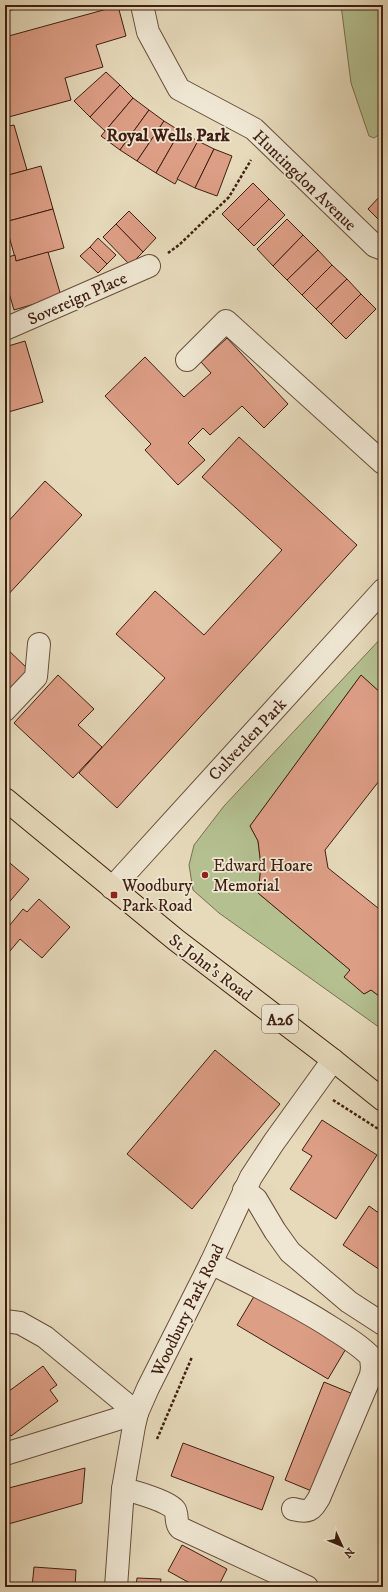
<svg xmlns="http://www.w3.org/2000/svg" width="388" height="1592" viewBox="0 0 388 1592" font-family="'IM FELL DW Pica',serif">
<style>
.green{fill:#b4c090;stroke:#7a6f50}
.building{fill:#dd9e86;stroke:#3f1e10}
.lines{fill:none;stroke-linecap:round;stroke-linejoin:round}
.minor-casing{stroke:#694d3b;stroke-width:24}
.highway-casing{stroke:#3f1e10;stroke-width:24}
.path{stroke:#3f1e10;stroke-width:2.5;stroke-dasharray:3 2;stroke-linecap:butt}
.minor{stroke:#efe7d3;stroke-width:22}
.highway{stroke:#e6dabb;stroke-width:22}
.poi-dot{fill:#8f2418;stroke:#efe7d3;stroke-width:1.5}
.labels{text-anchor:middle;stroke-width:3.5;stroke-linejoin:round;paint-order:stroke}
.shield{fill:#efe7d3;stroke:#745a4a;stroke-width:1}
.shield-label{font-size:16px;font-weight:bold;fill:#3f1e10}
.street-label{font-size:17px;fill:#3f1e10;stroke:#efe7d3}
.poi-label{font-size:17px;fill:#3f1e10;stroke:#efe7d3;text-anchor:start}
.neighbourhood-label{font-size:18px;font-weight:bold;fill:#3f1e10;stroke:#efe7d3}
</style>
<rect width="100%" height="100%" fill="#e6dabb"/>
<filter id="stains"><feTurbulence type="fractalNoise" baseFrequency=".005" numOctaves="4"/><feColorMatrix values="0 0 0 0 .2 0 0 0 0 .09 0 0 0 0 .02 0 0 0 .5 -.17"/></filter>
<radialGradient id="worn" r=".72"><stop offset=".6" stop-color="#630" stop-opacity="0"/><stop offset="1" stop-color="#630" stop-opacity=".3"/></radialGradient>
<!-- green -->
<g class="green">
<path d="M341,5H383V132L374,138L369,136L351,83Z"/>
<path d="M383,636V695L361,675L250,826L258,841L261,866L258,893L350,970L345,977L364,994L371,990L383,999V1030L219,913L193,890L189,865L194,845L224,806Z"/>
</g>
<!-- building -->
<g class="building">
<path d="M118,6L126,36L96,45L103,67L65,78L71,100L5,118V37Z"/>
<path d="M106,72L120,85L90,117L74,101Z"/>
<path d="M120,85L133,98L105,131L90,117Z"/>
<path d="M133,98L149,110L120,150L101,136Z"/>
<path d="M149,110L164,121L137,161L120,150Z"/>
<path d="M164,121L180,131L156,173L137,161Z"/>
<path d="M14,125L27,170L5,176V127Z"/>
<path d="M180,131L198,141L175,184L156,173Z"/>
<path d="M198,141L214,149L195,188L177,179Z"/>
<path d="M214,149L232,156L217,196L195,188Z"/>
<path d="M41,166L53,209L5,222V176Z"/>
<path d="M253,183L269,199L238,230L222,214Z"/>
<path d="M381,195L383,197V224L368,209Z"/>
<path d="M269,199L285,215L254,246L238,230Z"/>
<path d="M53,209L64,248L16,261L5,222Z"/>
<path d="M129,211L156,238L143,252L116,224Z"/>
<path d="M287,219L303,235L273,266L257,249Z"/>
<path d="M116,224L143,252L130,265L103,237Z"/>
<path d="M303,235L318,250L287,280L273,266Z"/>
<path d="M98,238L116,255L107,264L90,247Z"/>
<path d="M90,247L107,264L98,273L80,256Z"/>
<path d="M318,250L332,265L302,295L287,280Z"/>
<path d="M48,252L61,296L14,310L5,279V258L15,255L16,261Z"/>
<path d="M332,265L347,279L316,309L302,295Z"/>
<path d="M347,279L361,294L331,324L316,309Z"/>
<path d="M361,294L376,309L346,339L331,324Z"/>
<path d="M227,338L288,404L264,428L242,406L210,435L203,428L188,443L205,460L178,485L145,450L151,444L105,396L145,357L184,397L211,373L201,362Z"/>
<path d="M25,341L43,402L5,413V347Z"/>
<path d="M239,437L357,545L117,808L79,773L165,678L116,634L155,591L204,635L282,550L202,477Z"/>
<path d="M45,481L82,515L5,598V525Z"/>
<path d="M5,647L29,670L5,696Z"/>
<path d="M58,675L94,709L78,725L102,747L73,778L14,723Z"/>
<path d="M361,675L383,695V776L325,850L328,868L383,912V999L371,990L364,994L344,977L350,970L258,893L261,866L258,841L250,826Z"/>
<path d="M5,859L29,879L5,907Z"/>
<path d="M39,899L70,927L42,958L20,939L5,957V931L23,909L27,912Z"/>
<path d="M215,1050L280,1104L192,1209L127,1154Z"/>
<path d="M322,1120L377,1155L336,1219L290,1189L312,1156L302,1150Z"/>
<path d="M369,1206L383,1216V1272L343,1245Z"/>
<path d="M256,1293L347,1347L328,1379L237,1325Z"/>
<path d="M43,1366L57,1385L50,1390L58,1401L11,1436L5,1428V1394Z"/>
<path d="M324,1382L353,1394L314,1492L285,1480Z"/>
<path d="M183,1443L274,1477L262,1510L171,1476Z"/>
<path d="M85,1468L82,1503L5,1525V1489Z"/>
<path d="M182,1545L227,1569L218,1587H197L168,1571Z"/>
<path d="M34,1567L76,1570L75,1587H32Z"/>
<path d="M137,1578L161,1579L160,1587H136Z"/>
</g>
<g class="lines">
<defs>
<g id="minor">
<path d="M142,5L148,32L179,89L254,129L375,246L383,249"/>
<path d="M5,329L149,266"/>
<path d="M187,360L226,321L383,463"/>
<path d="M5,710L36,677L39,644"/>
<path d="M112,888L383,590"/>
<path d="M244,1190L256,1199L275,1231L290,1252L349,1302L383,1324"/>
<path d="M211,1263C252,1284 294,1303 332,1328C346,1337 360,1345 371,1357L372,1368L371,1375L319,1498C311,1511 309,1513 293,1509"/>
<path d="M5,1321L20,1323L45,1337L137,1413"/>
<path d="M5,1454L137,1413"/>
<path d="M123,1489C133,1491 171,1502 175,1510C178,1516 175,1523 180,1528L307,1587"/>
<path d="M116,1587L123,1489L134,1426L137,1413L148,1388L211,1263L251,1177L274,1142L333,1060"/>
</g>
<path id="highway" d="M5,799L176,940L333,1060L383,1100"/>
</defs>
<!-- minor casing -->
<use href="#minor" class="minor-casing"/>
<!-- highway casing -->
<use href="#highway" class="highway-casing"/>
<!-- path -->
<g class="path">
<path d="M5,11L25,5"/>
<path d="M168,253L179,245L229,197L251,160"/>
<path d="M333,1100L383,1132"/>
<path d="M157,1439L192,1357"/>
</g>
<!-- minor -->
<use href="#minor" class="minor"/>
<!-- highway -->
<use href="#highway" class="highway"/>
</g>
<!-- markers -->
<g class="poi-dot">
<circle cx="205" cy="875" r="4"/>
<rect x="110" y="891" width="8" height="8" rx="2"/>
</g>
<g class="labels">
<!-- shield labels -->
<rect class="shield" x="262" y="1005" width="36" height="28" rx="3"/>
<g class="shield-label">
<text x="280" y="1025">A26</text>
</g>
<!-- street labels -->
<g class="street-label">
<text transform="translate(305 180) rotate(44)" y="6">Huntingdon Avenue</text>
<text transform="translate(77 298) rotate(-24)" y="6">Sovereign Place</text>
<text transform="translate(247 739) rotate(-47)" y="6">Culverden Park</text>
<text transform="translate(211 967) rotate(37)" y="6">St John's Road</text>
<text transform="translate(187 1310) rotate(-64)" y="6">Woodbury Park Road</text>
</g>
<!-- poi labels -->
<g class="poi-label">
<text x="213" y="871">Edward Hoare<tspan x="213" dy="20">Memorial</tspan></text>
<text x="122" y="891">Woodbury<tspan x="122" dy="20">Park Road</tspan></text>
</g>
<!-- neighbourhood labels -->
<g class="neighbourhood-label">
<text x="168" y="141">Royal Wells Park</text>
</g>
</g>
<!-- margin -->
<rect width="388" height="1592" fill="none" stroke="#e6dabb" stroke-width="20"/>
<rect x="6" y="6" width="376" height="1580" fill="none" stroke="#3f1e10" stroke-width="2"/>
<rect x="10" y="10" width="368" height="1572" fill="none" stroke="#3f1e10"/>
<!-- north arrow -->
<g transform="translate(342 1546) rotate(134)" stroke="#efe7d3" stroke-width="3" paint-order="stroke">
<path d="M0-3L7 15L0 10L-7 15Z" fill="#3f1e10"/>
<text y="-6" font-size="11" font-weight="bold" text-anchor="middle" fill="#3f1e10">N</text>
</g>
<rect width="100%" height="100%" filter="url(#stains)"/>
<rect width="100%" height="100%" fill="url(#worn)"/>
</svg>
